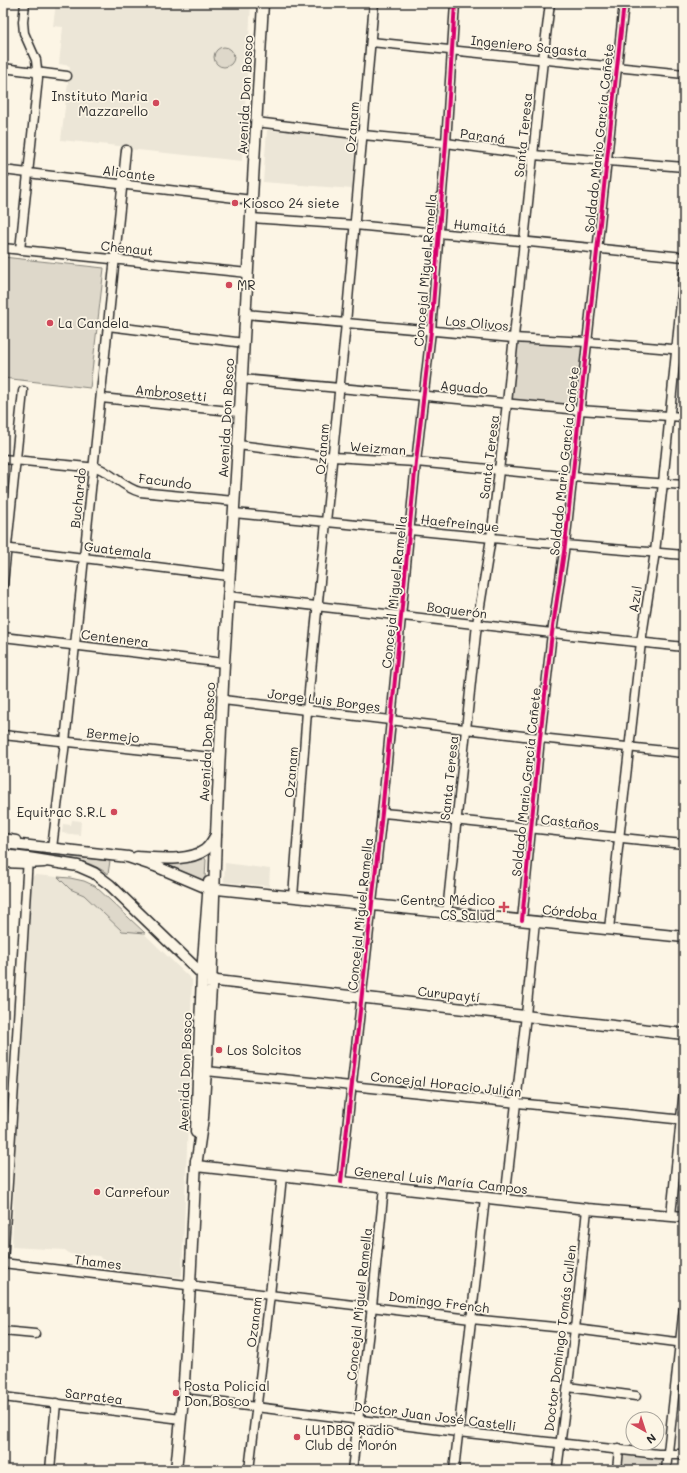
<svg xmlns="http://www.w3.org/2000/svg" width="687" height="1473" viewBox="0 0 687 1473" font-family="Mali,sans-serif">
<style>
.built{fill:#ece6d7}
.green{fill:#ded8ca;stroke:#84827a}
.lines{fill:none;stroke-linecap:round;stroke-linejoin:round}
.minor-casing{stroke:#2b2b2b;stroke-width:11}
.major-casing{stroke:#2b2b2b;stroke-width:13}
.minor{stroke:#fcf5e5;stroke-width:8}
.major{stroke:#fcf5e5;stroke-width:10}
.cycleway-casing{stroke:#fcf5e5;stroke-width:6}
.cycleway{stroke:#d6006c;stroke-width:4}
.poi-dot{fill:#d1495b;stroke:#fcf5e5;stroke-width:1.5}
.labels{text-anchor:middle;stroke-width:3.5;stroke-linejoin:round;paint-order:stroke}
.street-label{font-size:13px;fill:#2b2b2b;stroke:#fcf5e5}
.poi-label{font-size:13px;fill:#2b2b2b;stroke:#fcf5e5;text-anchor:start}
</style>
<rect width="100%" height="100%" fill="#fcf5e5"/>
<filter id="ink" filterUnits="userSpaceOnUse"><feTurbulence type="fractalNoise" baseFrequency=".025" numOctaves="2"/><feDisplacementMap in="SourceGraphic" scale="8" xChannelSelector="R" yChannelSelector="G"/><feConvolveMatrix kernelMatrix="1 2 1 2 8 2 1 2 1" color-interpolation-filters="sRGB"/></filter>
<g filter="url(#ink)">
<!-- built -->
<g class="built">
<path d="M56,3H251L242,161L128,149V147L61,140L70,66L59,64L63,27L53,26Z"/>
<path d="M267,130L356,138L352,189L263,182Z"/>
<path d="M72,820L81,821L80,835L62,833L63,824L71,825Z"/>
<path d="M225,863L270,869L269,886L224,882Z"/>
<path d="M35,875L70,878L84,881L95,886L192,980L188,1123L182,1275L179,1277L111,1270L99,1256L70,1254L65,1250L12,1247L17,1109L21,1067L31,877Z"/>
</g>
<!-- green -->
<g class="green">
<circle cx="224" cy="57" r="10"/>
<path d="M3,257L104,268L90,388L3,378Z"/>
<path d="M513,338L587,342L579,410L507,403Z"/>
<path d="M3,849L110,861L108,874C80,853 37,855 3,851Z"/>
<path d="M204,857L206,860L205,878L202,880L158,861L183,862Z"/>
<path d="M58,877L70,878L84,881L95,886L145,933L122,931L84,895L70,889Z"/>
<path d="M622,1453L660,1458L663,1460L662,1470H620Z"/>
</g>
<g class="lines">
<defs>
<g id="minor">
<path d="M371,42L684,74"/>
<path d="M3,68L67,76"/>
<path d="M256,122L363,135L446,143L533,155L684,167"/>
<path d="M3,170L252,200"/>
<path d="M251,218L355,225L684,257"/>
<path d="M3,248L248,273"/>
<path d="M20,250L38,78L36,60L24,33L23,22L25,3"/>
<path d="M245,314L513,338L587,342L684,350"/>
<path d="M108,326L244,343"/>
<path d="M242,379L579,410L684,417"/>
<path d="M101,398L240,412"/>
<path d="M238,445L333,457L416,462L572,477L684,485"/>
<path d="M3,459L98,468C113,474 124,488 140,492L234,501"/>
<path d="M234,513L565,545L684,555"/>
<path d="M3,548L229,576"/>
<path d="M3,584L23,391"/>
<path d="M228,596L552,633L684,647"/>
<path d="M3,637L224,663"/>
<path d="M223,700L540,738L684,753"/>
<path d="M3,735L220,758"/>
<path d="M382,813C483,822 583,835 684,844"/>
<path d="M3,838L16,840"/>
<path d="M47,847L52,848L65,742L126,150"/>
<path d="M3,863L27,864L44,863"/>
<path d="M293,897L307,711L346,323L374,3"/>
<path d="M447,912L477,624L491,538L507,403L543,60L550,3"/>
<path d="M522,920L540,738L552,633L565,545L624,3"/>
<path d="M609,929L641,642L655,552L663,483L684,272"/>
<path d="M206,1071L684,1120"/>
<path d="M341,1182L382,813L416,462L431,331L446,143L455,3"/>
<path d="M505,1200L526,1015L535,921"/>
<path d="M671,1215L684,1089"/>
<path d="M3,1263L471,1319L575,1329L684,1343"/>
<path d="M3,1263L28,858"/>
<path d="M3,1331L35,1334"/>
<path d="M568,1387L636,1396"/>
<path d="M3,1397L181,1419"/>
<path d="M183,1398L458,1432L658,1454H684"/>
<path d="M50,1470L56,1403"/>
<path d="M249,1470L270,1295L282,1176"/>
<path d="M352,1470L372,1306L384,1187"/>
<path d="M454,1470L485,1198"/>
<path d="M557,1470L575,1329L587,1209"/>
<path d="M617,1470L619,1449"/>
<path d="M666,1470L684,1306"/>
</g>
<g id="major">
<path d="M3,843L128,857L155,866L207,888L684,937"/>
<path d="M3,855L28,858L78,866L94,873L110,885L202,974L217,981L684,1034"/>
<path d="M137,857C157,858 189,862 205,850C210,846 213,840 216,835"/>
<path d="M196,1132L202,974L209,882"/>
<path d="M196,1166L203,1118L211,988L216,835L224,663L238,445L263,3"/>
<path d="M196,1166L587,1209L684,1217"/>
<path d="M176,1470L183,1398L190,1285L196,1160"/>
</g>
</defs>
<!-- minor casing -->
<use href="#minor" class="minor-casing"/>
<!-- major casing -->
<use href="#major" class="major-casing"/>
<!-- minor -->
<use href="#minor" class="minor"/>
<!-- major -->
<use href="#major" class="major"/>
<defs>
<g id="cycleway">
<path d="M522,920L540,738L552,633L565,545L624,3"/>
<path d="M341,1182L382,813L416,462L431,331L446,143L455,3"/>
</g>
</defs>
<!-- cycleway casing -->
<use href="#cycleway" class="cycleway-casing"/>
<!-- cycleway -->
<use href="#cycleway" class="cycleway"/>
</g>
</g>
<!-- markers -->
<g class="poi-dot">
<circle cx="156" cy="103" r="4"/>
<circle cx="235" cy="203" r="4"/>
<circle cx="229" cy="285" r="4"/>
<circle cx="50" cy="323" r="4"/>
<circle cx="114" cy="812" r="4"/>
<path d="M502 901h4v4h4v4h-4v4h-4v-4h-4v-4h4z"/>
<circle cx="219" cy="1050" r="4"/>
<circle cx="97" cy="1192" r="4"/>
<circle cx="176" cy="1393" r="4"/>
<circle cx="297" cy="1437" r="4"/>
</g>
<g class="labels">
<!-- street labels -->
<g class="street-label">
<text transform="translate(529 46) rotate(6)" y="5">Ingeniero Sagasta</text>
<text transform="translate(245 95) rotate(-87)" y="5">Avenida Don Bosco</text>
<text transform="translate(352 127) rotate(-85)" y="5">Ozanam</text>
<text transform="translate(523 135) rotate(-84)" y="5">Santa Teresa</text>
<text transform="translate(483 136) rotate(8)" y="5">Paraná</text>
<text transform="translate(599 138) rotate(-84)" y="5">Soldado Mario García Cañete</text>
<text transform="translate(129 173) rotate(7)" y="5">Alicante</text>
<text transform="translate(480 226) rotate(5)" y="5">Humaitá</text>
<text transform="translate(127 248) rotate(6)" y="5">Chenaut</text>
<text transform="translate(425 270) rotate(-85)" y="5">Concejal Miguel Ramella</text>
<text transform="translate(477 323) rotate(5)" y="5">Los Olivos</text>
<text transform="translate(464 387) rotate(5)" y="5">Aguado</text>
<text transform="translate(171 393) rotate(6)" y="5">Ambrosetti</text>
<text transform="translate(226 418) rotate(-87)" y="5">Avenida Don Bosco</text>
<text transform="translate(378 448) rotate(4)" y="5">Weizman</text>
<text transform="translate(322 449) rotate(-85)" y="5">Ozanam</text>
<text transform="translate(489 457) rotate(-83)" y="5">Santa Teresa</text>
<text transform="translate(564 461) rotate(-84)" y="5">Soldado Mario García Cañete</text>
<text transform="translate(165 481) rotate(7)" y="5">Facundo</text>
<text transform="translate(78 498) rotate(-84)" y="5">Buchardo</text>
<text transform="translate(460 523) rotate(6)" y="5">Haefreingue</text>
<text transform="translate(118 550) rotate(7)" y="5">Guatemala</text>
<text transform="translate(394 592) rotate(-84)" y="5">Concejal Miguel Ramella</text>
<text transform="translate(635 599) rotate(-81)" y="5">Azul</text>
<text transform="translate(457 610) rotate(7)" y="5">Boquerón</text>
<text transform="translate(115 638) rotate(7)" y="5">Centenera</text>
<text transform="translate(324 700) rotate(7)" y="5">Jorge Luis Borges</text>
<text transform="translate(113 735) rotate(6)" y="5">Bermejo</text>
<text transform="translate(207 742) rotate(-87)" y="5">Avenida Don Bosco</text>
<text transform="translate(291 772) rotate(-85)" y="5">Ozanam</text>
<text transform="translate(449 778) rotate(-84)" y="5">Santa Teresa</text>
<text transform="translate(526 782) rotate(-84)" y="5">Soldado Mario García Cañete</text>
<text transform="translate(570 822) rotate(6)" y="5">Castaños</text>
<text transform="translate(570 912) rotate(6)" y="5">Córdoba</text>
<text transform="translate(360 914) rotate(-84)" y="5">Concejal Miguel Ramella</text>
<text transform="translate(449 994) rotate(6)" y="5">Curupaytí</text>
<text transform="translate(185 1072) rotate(-88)" y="5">Avenida Don Bosco</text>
<text transform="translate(446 1084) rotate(6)" y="5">Concejal Horacio Julián</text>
<text transform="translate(441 1180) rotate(6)" y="5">General Luis María Campos</text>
<text transform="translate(98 1262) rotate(7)" y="5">Thames</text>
<text transform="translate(439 1302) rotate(7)" y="5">Domingo French</text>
<text transform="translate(359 1304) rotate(-84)" y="5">Concejal Miguel Ramella</text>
<text transform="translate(254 1322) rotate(-83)" y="5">Ozanam</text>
<text transform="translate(560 1338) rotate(-83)" y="5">Doctor Domingo Tomás Cullen</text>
<text transform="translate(94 1396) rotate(7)" y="5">Sarratea</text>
<text transform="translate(435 1416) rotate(7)" y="5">Doctor Juan José Castelli</text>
</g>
<!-- poi labels -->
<g class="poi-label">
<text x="148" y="101" text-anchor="end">Instituto Maria<tspan x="148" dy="15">Mazzarello</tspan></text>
<text x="243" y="208">Kiosco 24 siete</text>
<text x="237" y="290">MR</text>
<text x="58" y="328">La Candela</text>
<text x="106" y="817" text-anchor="end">Equitrac S.R.L</text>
<text x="495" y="905" text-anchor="end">Centro Médico<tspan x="495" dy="15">CS Salud</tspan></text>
<text x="227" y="1055">Los Solcitos</text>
<text x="105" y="1197">Carrefour</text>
<text x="184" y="1391">Posta Policial<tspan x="184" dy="15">Don Bosco</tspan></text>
<text x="305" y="1435">LU1DBQ Radio<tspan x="305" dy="15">Club de Morón</tspan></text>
</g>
</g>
<!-- margin -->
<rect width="687" height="1473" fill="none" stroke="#fcf5e5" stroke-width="16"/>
<rect x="8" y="8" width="671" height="1457" fill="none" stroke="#2b2b2b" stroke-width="1.5" filter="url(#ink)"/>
<!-- north arrow -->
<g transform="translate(645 1431) rotate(141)"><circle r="19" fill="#fcf5e5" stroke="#a8a49b"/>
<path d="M0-3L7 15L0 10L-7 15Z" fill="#d1495b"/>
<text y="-6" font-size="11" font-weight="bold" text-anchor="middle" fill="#2b2b2b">N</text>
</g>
</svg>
